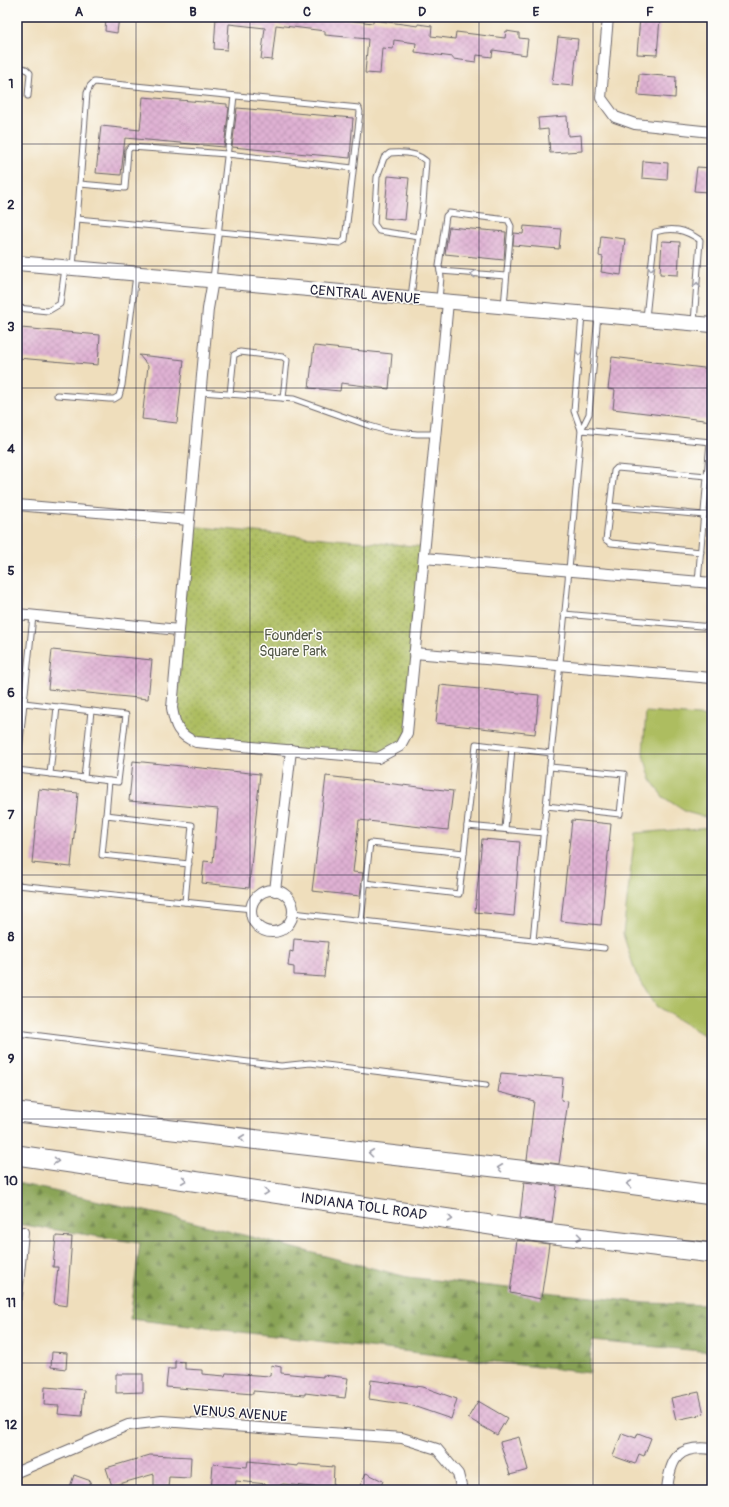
<svg xmlns="http://www.w3.org/2000/svg" width="729" height="1507" viewBox="0 0 729 1507" font-family="Pangolin,sans-serif">
<style>
.grass{fill:#adbd60;stroke:#68704e}
.forest{fill:url(#forest-firs);stroke:#566348}
.park{fill:url(#park-dots);stroke:#68704e}
.building{fill:url(#building-cross-hatch)}
.lines{fill:none;stroke-linecap:round;stroke-linejoin:round}
.service-casing{stroke:#6a6468;stroke-width:7}
.minor-casing{stroke:#6a6468;stroke-width:12}
.secondary-casing{stroke:#6a6468;stroke-width:16}
.motorway-casing{stroke:#6a6468;stroke-width:21}
.service{stroke:#fff;stroke-width:5}
.minor{stroke:#fff;stroke-width:10}
.secondary{stroke:#fff;stroke-width:14}
.motorway{stroke:#fff;stroke-width:19}
.oneway{stroke:#9c9ca7}
.grid{fill:none;stroke:#22223b;stroke-width:1;stroke-opacity:0.55}
.labels{text-anchor:middle;stroke-width:3;stroke-linejoin:round;paint-order:stroke}
.street-label{font-size:14px;fill:#22223b;stroke:#fdfcf7}
.park-label{font-size:14px;fill:#535848;stroke:#fdfcf7}
.neatline{fill:none;stroke:#22223b;stroke-width:1.5}
.grid-label{font-size:13px;text-anchor:middle;font-weight:bold;fill:#22223b}
</style>
<defs>
<pattern id="forest-firs" width="22" height="20" patternUnits="userSpaceOnUse"><rect width="22" height="20" fill="#8aa456"/><path d="M5 1l3.5 6h-7zM16 11l3.5 6h-7z" fill="#708548"/></pattern>
<pattern id="park-dots" width="8" height="8" patternUnits="userSpaceOnUse"><rect width="8" height="8" fill="#adbd60"/><path d="M2 2h.1M6 6h.1" fill="none" stroke="#8c9950" stroke-width="1.8" stroke-linecap="round"/></pattern>
<pattern id="building-cross-hatch" width="8" height="8" patternUnits="userSpaceOnUse"><rect width="8" height="8" fill="#dfb1d3"/><path d="M0 0l8 8M0 8l8-8" fill="none" stroke="#bf98b6"/></pattern>
</defs>
<rect width="100%" height="100%" fill="#fdfcf7"/>
<filter id="ink" filterUnits="userSpaceOnUse"><feTurbulence type="fractalNoise" baseFrequency=".025" numOctaves="2"/><feDisplacementMap in="SourceGraphic" scale="8" xChannelSelector="R" yChannelSelector="G"/><feConvolveMatrix kernelMatrix="1 2 1 2 8 2 1 2 1" color-interpolation-filters="sRGB"/></filter>
<filter id="wash" filterUnits="userSpaceOnUse"><feTurbulence type="fractalNoise" baseFrequency=".012" numOctaves="4" result="noise"/><feDisplacementMap in="SourceGraphic" scale="16" xChannelSelector="R" yChannelSelector="G"/><feGaussianBlur stdDeviation="0.9" result="paint"/><feColorMatrix in="noise" values="0 0 0 0 0 0 0 0 0 0 0 0 0 0 0 0 0 1.4 0 .05"/><feComposite in="paint" operator="in"/></filter>
<g filter="url(#wash)">
<rect width="100%" height="100%" fill="#efdebc"/>
<!-- grass -->
<g class="grass">
<path d="M646,712L712,717V817H704L686,812L663,797L651,780L643,753Z"/>
<path d="M712,827V1040L656,1006L636,974L623,934L635,833Z"/>
</g>
<!-- forest -->
<path class="forest" d="M17,1183L177,1218L407,1277L647,1303L712,1305V1352L592,1341L589,1373L130,1319L140,1243L17,1224Z"/>
<!-- park -->
<path class="park" d="M188,526L425,547L407,733L400,746L378,758L196,742L176,726Z"/>
<g id="blocks">
<!-- building -->
<g class="building">
<path d="M106,17H119L117,33L105,31Z"/>
<path d="M216,17H319L373,23V20L418,26V24L432,26L431,36L455,39L456,32L505,38L506,31L519,33V38L528,39L526,55L493,50L492,57L477,55L476,62L453,59V57L415,52L416,43L394,40L393,49L382,48L380,74L365,73L368,39L325,35V31L276,25L272,60L261,59L265,28L229,24L227,50L214,49Z"/>
<path d="M640,17L660,18L657,55L637,54Z"/>
<path d="M558,37L578,39L573,86L552,84Z"/>
<path d="M639,74L676,77L675,98L638,95Z"/>
<path d="M143,97L227,104V107L229,108L224,147L125,138L121,175L96,173L101,126L140,130Z"/>
<path d="M237,108L353,118L350,158L232,147Z"/>
<path d="M567,116L568,136L581,135L582,151L550,153L548,129L539,130L538,118Z"/>
<path d="M643,161L668,163L667,180L642,178Z"/>
<path d="M697,167L712,168V188L708,187V192L694,191Z"/>
<path d="M388,176L409,178L405,220L384,218Z"/>
<path d="M524,226L561,229L559,249L513,245L514,233L523,234Z"/>
<path d="M449,227L506,232L504,260L445,254Z"/>
<path d="M601,236L625,239L621,275L601,272L603,257L599,256Z"/>
<path d="M662,241L680,242L678,275L660,274Z"/>
<path d="M21,328L100,335L98,365L18,358Z"/>
<path d="M314,346L392,354L389,389L341,383L340,391L309,388Z"/>
<path d="M139,355L184,360L177,423L142,419L148,366Z"/>
<path d="M612,357L712,369V421L613,409L615,390L608,389Z"/>
<path d="M52,650L152,660L148,699L48,689Z"/>
<path d="M440,685L539,695L535,734L436,723Z"/>
<path d="M133,761L260,774L249,888L202,883L204,861L213,862L218,809L129,801Z"/>
<path d="M326,776L453,791L448,830L359,820L353,872L363,873L360,896L312,891Z"/>
<path d="M39,789L78,793L71,867L32,863Z"/>
<path d="M572,820L611,824L601,925L561,921Z"/>
<path d="M482,839L520,842L514,916L475,912Z"/>
<path d="M294,939L328,942L324,977L294,975V967L288,966L290,951L293,952Z"/>
<path d="M501,1073L563,1078L561,1100L568,1101L559,1164L527,1160L534,1101L498,1092Z"/>
<path d="M524,1182L557,1186L552,1223L520,1218Z"/>
<path d="M56,1236L72,1237L67,1306L54,1304L58,1267H53Z"/>
<path d="M517,1240L549,1244L541,1299L510,1293Z"/>
<path d="M52,1352L67,1353L66,1369L51,1367Z"/>
<path d="M175,1361L185,1362V1369L202,1370V1374L225,1376L226,1373L270,1376L271,1365L281,1367V1373L323,1377V1375L348,1378L345,1398L305,1393V1395L253,1391V1394L166,1387L168,1369H175Z"/>
<path d="M116,1374H143V1392L116,1393Z"/>
<path d="M371,1380L423,1387L457,1399L451,1419L410,1405L369,1399Z"/>
<path d="M45,1387L84,1390L82,1416L58,1414L59,1406L44,1405Z"/>
<path d="M699,1392L704,1414L676,1420L671,1398Z"/>
<path d="M478,1401L507,1418L497,1435L468,1418Z"/>
<path d="M622,1433L636,1438L638,1433L651,1438L644,1456L639,1454L635,1464L613,1456Z"/>
<path d="M519,1437L528,1470L510,1475L500,1442Z"/>
<path d="M150,1455L191,1457L190,1478L169,1477L168,1488H154V1474L112,1486L106,1468Z"/>
<path d="M248,1461L298,1466V1464L334,1467L333,1489L283,1484L280,1485L279,1490H266V1484L236,1481L235,1490H211L213,1464L247,1467Z"/>
<path d="M366,1473L383,1481L379,1490H358Z"/>
<path d="M74,1475L91,1481L87,1490H69Z"/>
</g>
</g>
</g>
<g filter="url(#ink)">
<use href="#blocks" fill-opacity="0" stroke="#6a6468" stroke-width="1"/>
<g class="lines">
<defs>
<g id="service">
<path d="M17,66L26,69L30,73L28,96"/>
<path d="M77,219L340,243L345,240L360,112L359,108L94,82L90,86L87,93L80,184"/>
<path d="M73,267L80,184L125,188L128,150L131,147L227,154L353,168"/>
<path d="M440,271L506,276"/>
<path d="M213,279L234,96"/>
<path d="M411,297L423,204L426,161C417,152 402,152 390,153L384,158L377,177L374,224L379,231L419,237"/>
<path d="M439,300L441,277L439,266L446,216L449,213L508,220L511,226L504,306"/>
<path d="M17,308L48,311L60,304L65,268"/>
<path d="M582,315L574,411L581,430L589,414L598,315"/>
<path d="M646,318L655,232C673,227 684,229 700,240L694,323"/>
<path d="M201,392L294,399L370,426L387,431L417,434H436"/>
<path d="M230,394L234,355L240,352L283,357L287,360L283,398"/>
<path d="M57,395L109,399H114L119,396L122,385L136,275"/>
<path d="M610,506L704,515"/>
<path d="M701,552L611,543L606,540L614,471L617,468L707,476"/>
<path d="M698,582L710,442"/>
<path d="M564,614L712,627"/>
<path d="M17,702L24,703L33,616"/>
<path d="M17,772V770L24,703L126,715L118,782L17,770"/>
<path d="M50,774L57,707"/>
<path d="M84,778L91,711"/>
<path d="M546,806L620,814L624,774L550,767"/>
<path d="M106,815L109,781"/>
<path d="M467,826L544,833"/>
<path d="M505,829L512,748"/>
<path d="M365,883L459,894L464,853"/>
<path d="M17,885L252,909"/>
<path d="M185,902L192,825L106,815L102,855L189,864"/>
<path d="M293,913L533,940L569,570L581,430L712,442"/>
<path d="M361,921L370,843L464,853L476,744L551,753"/>
<path d="M533,940L604,948"/>
<path d="M17,1033L281,1066L310,1063L486,1085"/>
</g>
<g id="minor">
<path d="M608,17L601,98L615,117L635,124L712,132"/>
<path d="M213,280L208,309L172,708C175,726 178,735 196,742L378,758L400,746L407,733L448,302"/>
<path d="M17,505L189,520"/>
<path d="M424,558L712,583"/>
<path d="M17,614L179,630"/>
<path d="M414,653L712,678"/>
<circle cx="272" cy="911" r="21"/>
<path d="M275,891L291,750"/>
<path d="M17,1296L23,1232"/>
<path d="M17,1472L128,1425L162,1421L402,1438L437,1449L458,1474L462,1490"/>
<path d="M667,1490C670,1458 678,1445 712,1449"/>
</g>
<path id="secondary" d="M17,263L712,325"/>
<g id="motorway">
<path d="M17,1112L545,1173L712,1195"/>
<path d="M17,1155L538,1232L712,1253"/>
</g>
</defs>
<!-- service casing -->
<use href="#service" class="service-casing"/>
<!-- minor casing -->
<use href="#minor" class="minor-casing"/>
<!-- secondary casing -->
<use href="#secondary" class="secondary-casing"/>
<!-- motorway casing -->
<use href="#motorway" class="motorway-casing"/>
<!-- service -->
<use href="#service" class="service"/>
<!-- minor -->
<use href="#minor" class="minor"/>
<!-- secondary -->
<use href="#secondary" class="secondary"/>
<!-- motorway -->
<use href="#motorway" class="motorway"/>
</g>
<!-- one-way arrows -->
<defs><path id="oneway-chevron" d="M-2-3.5L2.5 0L-2 3.5" fill="none" stroke-width="1.6" stroke-linecap="round" stroke-linejoin="round"/></defs>
<g class="oneway">
<use href="#oneway-chevron" transform="translate(651 268) rotate(96)"/>
<use href="#oneway-chevron" transform="translate(473 274) rotate(-176)"/>
<use href="#oneway-chevron" transform="translate(697 285) rotate(-86)"/>
<use href="#oneway-chevron" transform="translate(579 353) rotate(95)"/>
<use href="#oneway-chevron" transform="translate(242 1138) rotate(-173)"/>
<use href="#oneway-chevron" transform="translate(371 1153) rotate(-173)"/>
<use href="#oneway-chevron" transform="translate(56 1161) rotate(8)"/>
<use href="#oneway-chevron" transform="translate(500 1168) rotate(-173)"/>
<use href="#oneway-chevron" transform="translate(184 1180) rotate(8)"/>
<use href="#oneway-chevron" transform="translate(629 1184) rotate(-173)"/>
<use href="#oneway-chevron" transform="translate(266 1192) rotate(8)"/>
<use href="#oneway-chevron" transform="translate(450 1219) rotate(8)"/>
<use href="#oneway-chevron" transform="translate(579 1237) rotate(7)"/>
</g>
</g>
<!-- grid -->
<path class="grid" d="M136,17V1490M250,17V1490M364,17V1490M479,17V1490M593,17V1490M17,144H712M17,266H712M17,388H712M17,510H712M17,632H712M17,754H712M17,875H712M17,997H712M17,1119H712M17,1241H712M17,1363H712"/>
<g class="labels">
<!-- street labels -->
<g class="street-label">
<text transform="translate(365 294) rotate(5)" y="5">CENTRAL AVENUE</text>
<text transform="translate(364 1206) rotate(8)" y="5">INDIANA TOLL ROAD</text>
<text transform="translate(240 1413) rotate(4)" y="5">VENUS AVENUE</text>
</g>
<!-- park labels -->
<g class="park-label">
<text x="293" y="640">Founder's<tspan x="293" dy="16">Square Park</tspan></text>
</g>
</g>
<!-- margin -->
<rect width="729" height="1507" fill="none" stroke="#fdfcf7" stroke-width="44"/>
<rect x="22" y="22" width="685" height="1463" class="neatline"/>
<g class="grid-label">
<text x="79" y="16">A</text>
<text x="193" y="16">B</text>
<text x="307" y="16">C</text>
<text x="422" y="16">D</text>
<text x="536" y="16">E</text>
<text x="650" y="16">F</text>
<text x="11" y="88">1</text>
<text x="11" y="209">2</text>
<text x="11" y="331">3</text>
<text x="11" y="453">4</text>
<text x="11" y="575">5</text>
<text x="11" y="697">6</text>
<text x="11" y="819">7</text>
<text x="11" y="941">8</text>
<text x="11" y="1063">9</text>
<text x="11" y="1185">10</text>
<text x="11" y="1307">11</text>
<text x="11" y="1429">12</text>
</g>
</svg>
